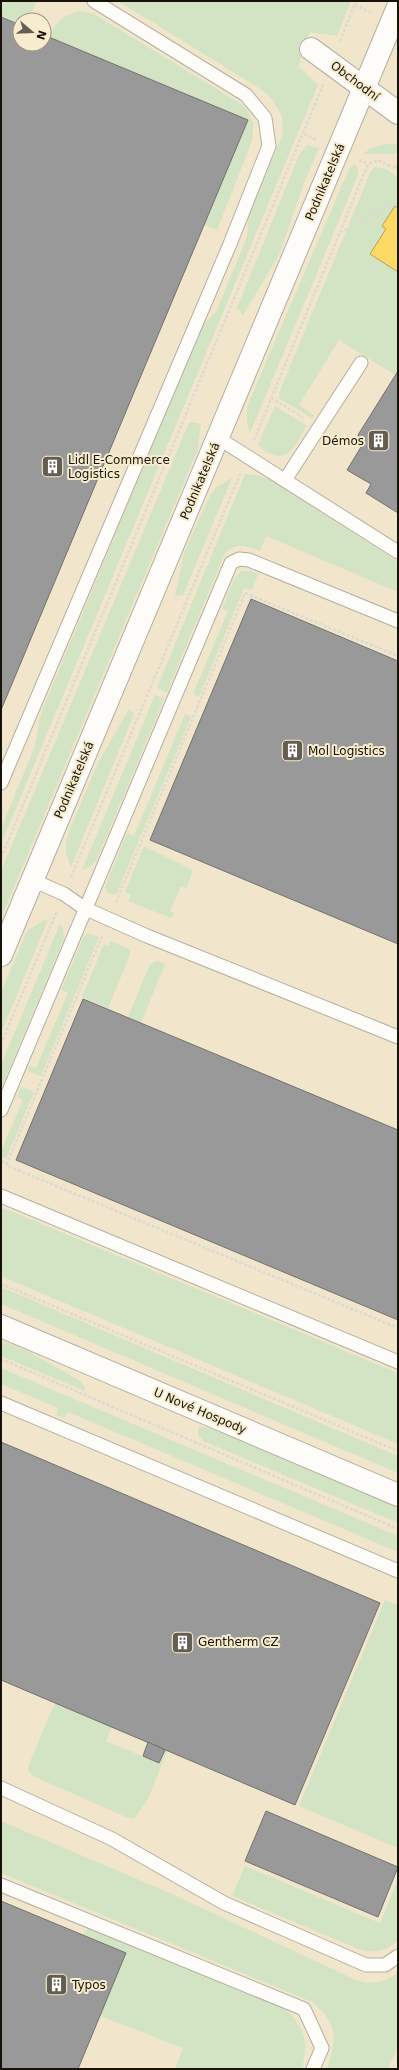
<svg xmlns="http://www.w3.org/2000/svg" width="399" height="2070" viewBox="0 0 399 2070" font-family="'DejaVu Sans',sans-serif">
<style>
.built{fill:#f1e6cb;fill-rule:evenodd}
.green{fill:#d2e4c3}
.homes{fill:#ffd966;stroke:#b99e4a}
.industry{fill:#999;stroke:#72716e}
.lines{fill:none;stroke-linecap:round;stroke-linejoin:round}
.lane-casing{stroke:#b4aea2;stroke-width:15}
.street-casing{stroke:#b4aea2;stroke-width:24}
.path{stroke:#dcdad5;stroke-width:2.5;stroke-dasharray:3 2;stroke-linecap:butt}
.lane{stroke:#fdfcf9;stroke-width:13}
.street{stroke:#fdfcf9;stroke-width:22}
.labels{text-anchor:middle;stroke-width:4;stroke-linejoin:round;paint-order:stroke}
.street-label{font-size:12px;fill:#171308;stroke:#f8eccf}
.poi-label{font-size:12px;fill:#171308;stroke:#f8eccf;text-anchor:start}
</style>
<rect width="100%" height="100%" fill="#efe8d8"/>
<!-- built -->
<path class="built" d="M1,1H398V2069H1ZM20,20H44V44H20Z"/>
<!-- green -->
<g class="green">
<path d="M1,1H37L29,20H20V25L1,17Z"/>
<path d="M118,1H351L337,36L310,32L297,71L300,68L318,85L1,844V829L35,746L41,713L202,326L216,312L247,237L248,218L283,133L282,116L272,99L262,90Z"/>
<path d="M79,11L92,13L243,105C254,119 254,124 252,141L217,230L204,225L248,120L49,37C58,20 61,17 79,11Z"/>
<path d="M385,144H398V151L394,154H363L371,148Z"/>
<path d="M307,145L319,148L304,183L279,255L243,315L237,308L299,155Z"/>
<path d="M354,164L358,169V175L250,433C246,423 246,415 248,404L349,169Z"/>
<path d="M375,167L385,169L398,177V208L395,206L382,225L386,229L370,253L398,272V371L395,375L339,340L299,405L314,415L312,418L279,398V393L371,171Z"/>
<path d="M275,406L307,426C298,439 290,463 271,454C266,452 261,449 258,445Z"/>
<path d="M191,422L201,424L197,451L1,918V871L188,425Z"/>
<path d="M245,474L257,475L272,481L398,562V592L266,536L260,551C246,546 237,542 225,553L167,692L157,688Z"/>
<path d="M232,478L183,595L175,596L184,553L208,499L216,487Z"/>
<path d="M241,571H251L258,574L252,590L244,588L199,697L193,694L228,611L222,609L233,581Z"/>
<path d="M155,695L164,699L97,859L91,866L82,870Z"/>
<path d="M129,709L134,714L71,867L66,853V842L70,829L98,763Z"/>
<path d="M185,714L191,717L116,895L108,893L105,887L127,833L134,836Z"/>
<path d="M144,846L193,870L186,888L181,886L170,911L175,913L171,918L128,901L131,895L125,892Z"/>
<path d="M44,920H48L1,1033V993L27,931Z"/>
<path d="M60,924L63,928L64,939L1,1089V1065Z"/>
<path d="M88,933L99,937L41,1076L28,1071L29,1066L36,1068L68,993L61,990L84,936Z"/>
<path d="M110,941L127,948L130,950V955L108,1008L82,997L104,944L108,946Z"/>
<path d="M157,961L165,964L141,1023L128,1017L150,964Z"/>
<path d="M21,1086L34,1092L6,1159L1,1157V1151L23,1100L17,1096Z"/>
<path d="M1,1207L398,1373V1444L1,1276Z"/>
<path d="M1,1287L398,1456V1473L1,1304Z"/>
<path d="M1,1340C32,1351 52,1365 80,1381L84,1386L85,1391L1,1356Z"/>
<path d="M1,1368L398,1536V1552L68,1412L64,1418L56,1415L58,1408L1,1384Z"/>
<path d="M199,1426L225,1432L398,1506V1523L203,1441L198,1435Z"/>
<path d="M385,1600L398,1605V1848L299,1806Z"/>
<path d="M55,1703L112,1727L106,1741L159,1763L165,1750L167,1751L148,1799L134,1819L126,1817L33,1776L28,1770L31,1759Z"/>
<path d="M1,1821L172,1894L356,1980C372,1985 385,1983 398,1972V2046L388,2069H327C337,2038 338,2023 312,2002L1,1873Z"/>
<path d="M245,1866L380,1923L398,1880V1940C388,1951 375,1953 361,1950L232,1896Z"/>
<path d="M89,1927L283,2008C306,2026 308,2042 302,2069H175L183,2048L100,2016L126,1954L82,1935Z"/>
</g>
<!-- homes -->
<path class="homes" d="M395,206L398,208V272L370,254L386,229L382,226Z"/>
<!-- industry -->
<g class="industry">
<path d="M1,17L20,25V44H44V35L248,120L1,710Z"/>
<path d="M398,371V513L366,493L371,484L347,470L361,447L358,435Z"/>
<path d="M251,599L398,661V944L150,840Z"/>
<path d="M83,999L398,1130V1320L16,1160Z"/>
<path d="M1,1442L380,1603L295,1805L1,1680Z"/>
<path d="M148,1742L165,1750L159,1763L143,1756Z"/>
<path d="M266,1811L398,1867L378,1917L245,1861Z"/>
<path d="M1,1901L126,1953L78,2069H1Z"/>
</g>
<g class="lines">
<defs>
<g id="lane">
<path d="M218,438L398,552"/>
<path d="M285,480L361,363"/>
<path d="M1,783L230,244L269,146L265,118L246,95L94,1"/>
<path d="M32,880L64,894L84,908L147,936L398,1037"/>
<path d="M1,1110L231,563L239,559L249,560L398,621"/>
<path d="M1,1196L398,1362"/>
<path d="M1,1403L398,1571"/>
<path d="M1,1788L112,1839L224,1903L366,1965H385L398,1956"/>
<path d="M1,1885L304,2009L322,2048L313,2069"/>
</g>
<g id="street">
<path d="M311,49L398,113"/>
<path d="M1,955L398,7"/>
<path d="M1,1326L398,1495"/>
</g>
</defs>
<!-- lane casing -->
<use href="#lane" class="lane-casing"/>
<!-- street casing -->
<use href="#street" class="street-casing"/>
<!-- path -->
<g class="path">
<path d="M355,5L371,13"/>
<path d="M340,41L356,1"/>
<path d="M304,134L317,140"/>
<path d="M359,160L368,164"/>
<path d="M395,168L398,162"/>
<path d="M340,233L390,204H398"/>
<path d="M271,398L303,417"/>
<path d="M254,440L368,164L377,160L398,170"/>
<path d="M1,858L323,85"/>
<path d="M71,877L240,474"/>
<path d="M116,902L245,593L398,656"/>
<path d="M102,936L7,1163L8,1166L398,1328"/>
<path d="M1,1044L57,911"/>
<path d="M1,1161L7,1163"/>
<path d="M1,1284L398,1451"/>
<path d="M1,1359L398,1529"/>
</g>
<!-- lane -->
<use href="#lane" class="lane"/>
<!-- street -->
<use href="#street" class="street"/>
</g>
<!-- icons -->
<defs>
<symbol id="building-square" viewBox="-11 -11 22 22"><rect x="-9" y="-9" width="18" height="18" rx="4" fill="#635e51" stroke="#f8eccf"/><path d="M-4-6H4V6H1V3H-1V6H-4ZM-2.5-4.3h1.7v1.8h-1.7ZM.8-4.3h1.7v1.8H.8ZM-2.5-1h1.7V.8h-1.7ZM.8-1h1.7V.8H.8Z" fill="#fff"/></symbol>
</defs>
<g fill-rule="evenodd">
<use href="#building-square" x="366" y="428" width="25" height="25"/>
<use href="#building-square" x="40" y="454" width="25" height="25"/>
<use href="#building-square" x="280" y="738" width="25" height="25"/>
<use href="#building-square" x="170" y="1630" width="25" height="25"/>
<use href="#building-square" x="44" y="1972" width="25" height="25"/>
</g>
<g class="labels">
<!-- street labels -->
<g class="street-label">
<text transform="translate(355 81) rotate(37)" y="4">Obchodní</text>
<text transform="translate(325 182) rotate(-67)" y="4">Podnikatelská</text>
<text transform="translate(200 481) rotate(-67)" y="4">Podnikatelská</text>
<text transform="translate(74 780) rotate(-67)" y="4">Podnikatelská</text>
<text transform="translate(200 1411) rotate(23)" y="4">U Nové Hospody</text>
</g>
<!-- poi labels -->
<g class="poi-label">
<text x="364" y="445" text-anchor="end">Démos</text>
<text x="68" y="464">Lidl E-Commerce<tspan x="68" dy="14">Logistics</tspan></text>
<text x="308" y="755">Mol Logistics</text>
<text x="198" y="1646">Gentherm CZ</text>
<text x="72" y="1989">Typos</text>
</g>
</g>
<!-- border -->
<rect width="399" height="2070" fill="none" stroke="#171308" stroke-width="4"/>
<!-- north arrow -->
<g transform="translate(32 32) rotate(109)"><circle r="19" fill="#f8eccf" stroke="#9e957f"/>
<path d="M0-3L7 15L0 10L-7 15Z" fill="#635e51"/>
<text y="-6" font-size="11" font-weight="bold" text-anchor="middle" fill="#171308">N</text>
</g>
</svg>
